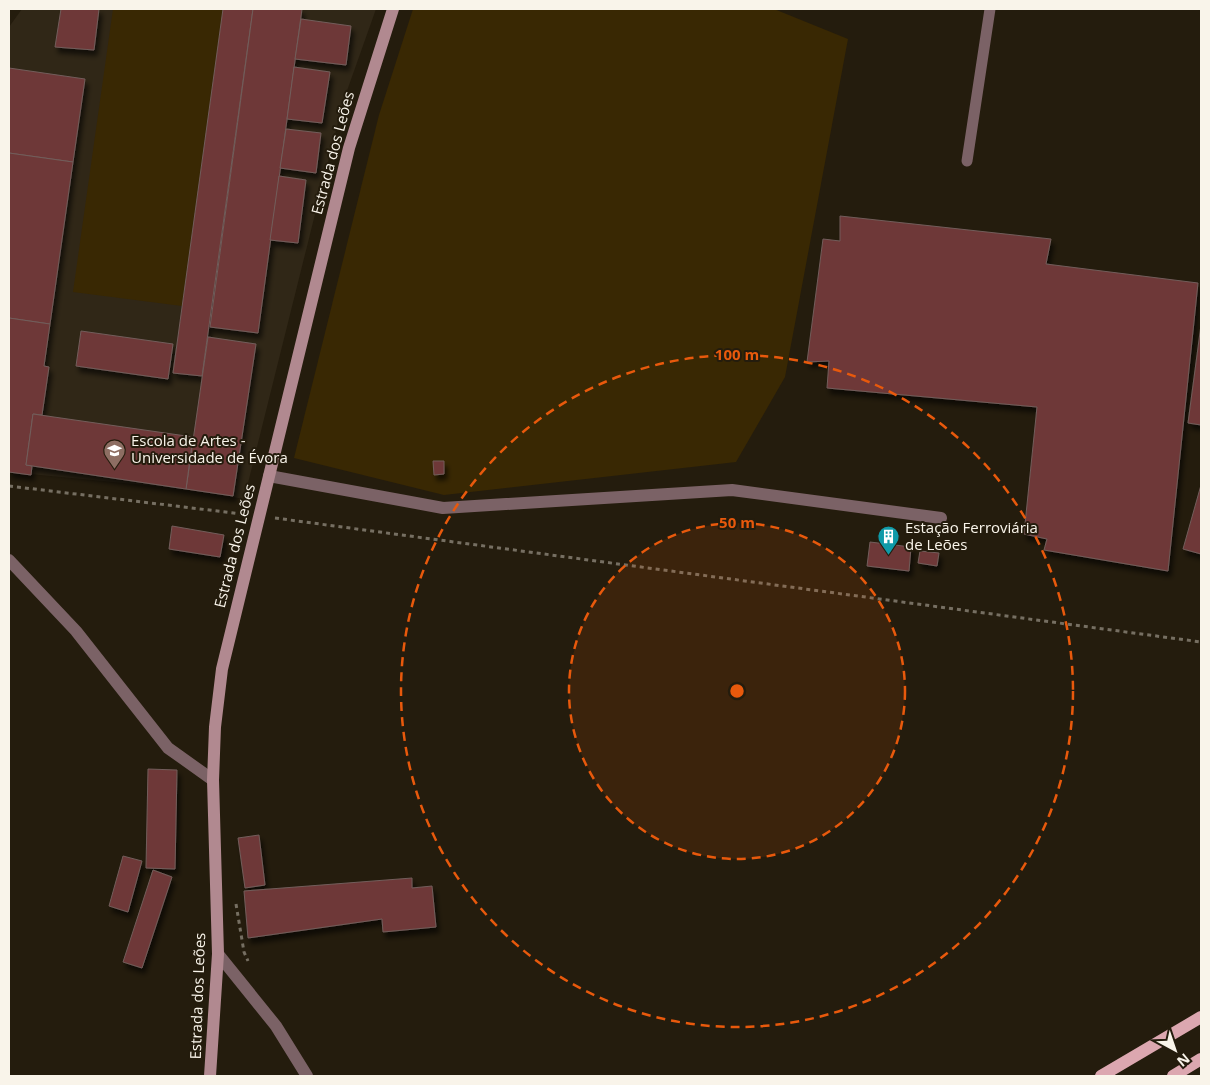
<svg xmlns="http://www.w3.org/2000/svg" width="1210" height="1085" viewBox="0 0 1210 1085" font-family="'Open Sans',sans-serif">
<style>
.education{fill:#302717}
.green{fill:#392803}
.building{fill:#6e3937;stroke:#725d5b;filter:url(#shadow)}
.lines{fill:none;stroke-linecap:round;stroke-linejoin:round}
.path{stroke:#766f62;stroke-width:3;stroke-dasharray:4 4;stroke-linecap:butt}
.service{stroke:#7b6266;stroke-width:11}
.minor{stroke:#7b6266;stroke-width:12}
.secondary{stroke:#b18990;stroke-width:12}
.primary{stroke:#dca7b0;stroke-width:12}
.ring{fill:none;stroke:#e8590c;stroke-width:2.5;stroke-dasharray:9 6}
.labels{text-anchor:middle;stroke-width:4;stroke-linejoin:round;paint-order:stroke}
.street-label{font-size:15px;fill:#f9f4ea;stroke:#241c0d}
.poi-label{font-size:15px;fill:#f9f4ea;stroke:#241c0d;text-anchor:start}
.centre{fill:#e8590c;stroke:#241c0d;stroke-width:2.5}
.ring-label{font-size:15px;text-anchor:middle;font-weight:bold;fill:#e8590c;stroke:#241c0d;stroke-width:4;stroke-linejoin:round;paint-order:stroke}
</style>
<defs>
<filter id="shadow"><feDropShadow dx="3" dy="5.5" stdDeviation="2.5" flood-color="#0009"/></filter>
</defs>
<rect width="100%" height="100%" fill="#241c0d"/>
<!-- education -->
<path class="education" d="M22,9H376L343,102L244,499L186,489L9,472V27Z"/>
<!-- green -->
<g class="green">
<path d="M113,9H223L182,306L73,292Z"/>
<path d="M413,9H774L848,39L785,377L736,462L444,495L294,458L379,115Z"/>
</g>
<!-- building -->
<g class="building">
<path d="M61,9H99L94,50L55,47Z"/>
<path d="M223,9H253L202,376L173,373Z"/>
<path d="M253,9H302L258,333L210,327Z"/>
<path d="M301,19L351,26L346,65L295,59Z"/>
<path d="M294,67L330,72L322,123L287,119Z"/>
<path d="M9,68L85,79L73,162L9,153Z"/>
<path d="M286,129L321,133L316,173L280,168Z"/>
<path d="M9,153L73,162L50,324L9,318Z"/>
<path d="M279,176L306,180L298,243L270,240Z"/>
<path d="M840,216L1051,239L1046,264L1198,283L1168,571L1044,550L1047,539L1024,534L1037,407L827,388L829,361L807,362L823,239L840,241Z"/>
<path d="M9,318L50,324L44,366L49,367L42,415L33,414L26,465L32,466L31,475L9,472Z"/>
<path d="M1201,325V425L1188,423Z"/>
<path d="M81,331L173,344L168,379L76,366Z"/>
<path d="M208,337L256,344L233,496L186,489Z"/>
<path d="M33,414L193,437L186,489L26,465Z"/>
<path d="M433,461H444V474L434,475Z"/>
<path d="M1201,485V554L1183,549Z"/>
<path d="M172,526L224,535L220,557L169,549Z"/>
<path d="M870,542L911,547L909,571L867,566Z"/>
<path d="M920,551L939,553L937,566L918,563Z"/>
<path d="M148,769L177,770L175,869L146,868Z"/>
<path d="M259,835L265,885L245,888L238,838Z"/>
<path d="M123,856L142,861L128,912L109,906Z"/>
<path d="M153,870L172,877L142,968L123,962Z"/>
<path d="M412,878V888L432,886L436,927L383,932L382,919L248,938L244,891Z"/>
</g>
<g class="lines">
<!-- path -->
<g class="path">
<path d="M9,486L242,514"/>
<path d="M275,518L1201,642"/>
<path d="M236,904L244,952L248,961"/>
</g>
<!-- service -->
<path class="service" d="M967,161L990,9"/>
<!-- minor -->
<g class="minor">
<path d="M269,476L443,508L732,490L941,518"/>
<path d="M9,560L76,631L168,748L213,780"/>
<path d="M218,954L276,1026L307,1076"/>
</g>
<!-- secondary -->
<path class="secondary" d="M210,1076L218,954L213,780L215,727L222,669L349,148L393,9"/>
<!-- primary -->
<g class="primary">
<path d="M1101,1076L1201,1017"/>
<path d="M1173,1076L1201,1059"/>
</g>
</g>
<!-- distance rings -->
<circle cx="737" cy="691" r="168" fill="#e8590c" fill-opacity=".12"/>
<g class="ring">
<circle cx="737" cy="691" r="168"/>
<circle cx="737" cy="691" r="336"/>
</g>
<!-- icons -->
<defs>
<symbol id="university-pin" viewBox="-11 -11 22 30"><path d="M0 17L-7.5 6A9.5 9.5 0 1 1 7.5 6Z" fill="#8d6e63" stroke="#241c0d"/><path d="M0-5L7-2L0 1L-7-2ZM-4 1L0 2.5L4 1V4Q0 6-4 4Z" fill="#fff"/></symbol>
<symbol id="building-pin" viewBox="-11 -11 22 30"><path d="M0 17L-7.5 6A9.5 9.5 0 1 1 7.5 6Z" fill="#0f9aa8" stroke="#241c0d"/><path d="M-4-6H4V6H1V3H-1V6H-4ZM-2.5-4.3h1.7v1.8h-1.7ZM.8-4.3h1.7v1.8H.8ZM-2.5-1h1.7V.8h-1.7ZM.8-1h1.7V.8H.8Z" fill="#fff"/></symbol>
</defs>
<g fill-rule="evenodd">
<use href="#university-pin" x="102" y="438" width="25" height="34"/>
<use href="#building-pin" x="876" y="524" width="25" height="34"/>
</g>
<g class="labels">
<!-- street labels -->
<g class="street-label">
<text transform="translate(333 153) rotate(-75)" y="5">Estrada dos Leões</text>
<text transform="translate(235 546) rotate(-76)" y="5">Estrada dos Leões</text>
<text transform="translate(198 996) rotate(-88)" y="5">Estrada dos Leões</text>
</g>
<!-- poi labels -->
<g class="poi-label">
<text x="131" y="446">Escola de Artes -<tspan x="131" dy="17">Universidade de Évora</tspan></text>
<text x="905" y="533">Estação Ferroviária<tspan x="905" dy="17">de Leões</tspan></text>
</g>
</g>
<circle cx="737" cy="691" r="8" class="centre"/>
<g class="ring-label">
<text x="737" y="360">100 m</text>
<text x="737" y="528">50 m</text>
</g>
<!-- border -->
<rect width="1210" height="1085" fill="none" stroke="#f9f4ea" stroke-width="20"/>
<!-- north arrow -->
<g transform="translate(1175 1050) rotate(140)" stroke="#241c0d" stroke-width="4" paint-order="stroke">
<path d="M0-4L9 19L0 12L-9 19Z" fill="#f9f4ea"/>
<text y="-8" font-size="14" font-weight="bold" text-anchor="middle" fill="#f9f4ea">N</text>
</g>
</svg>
